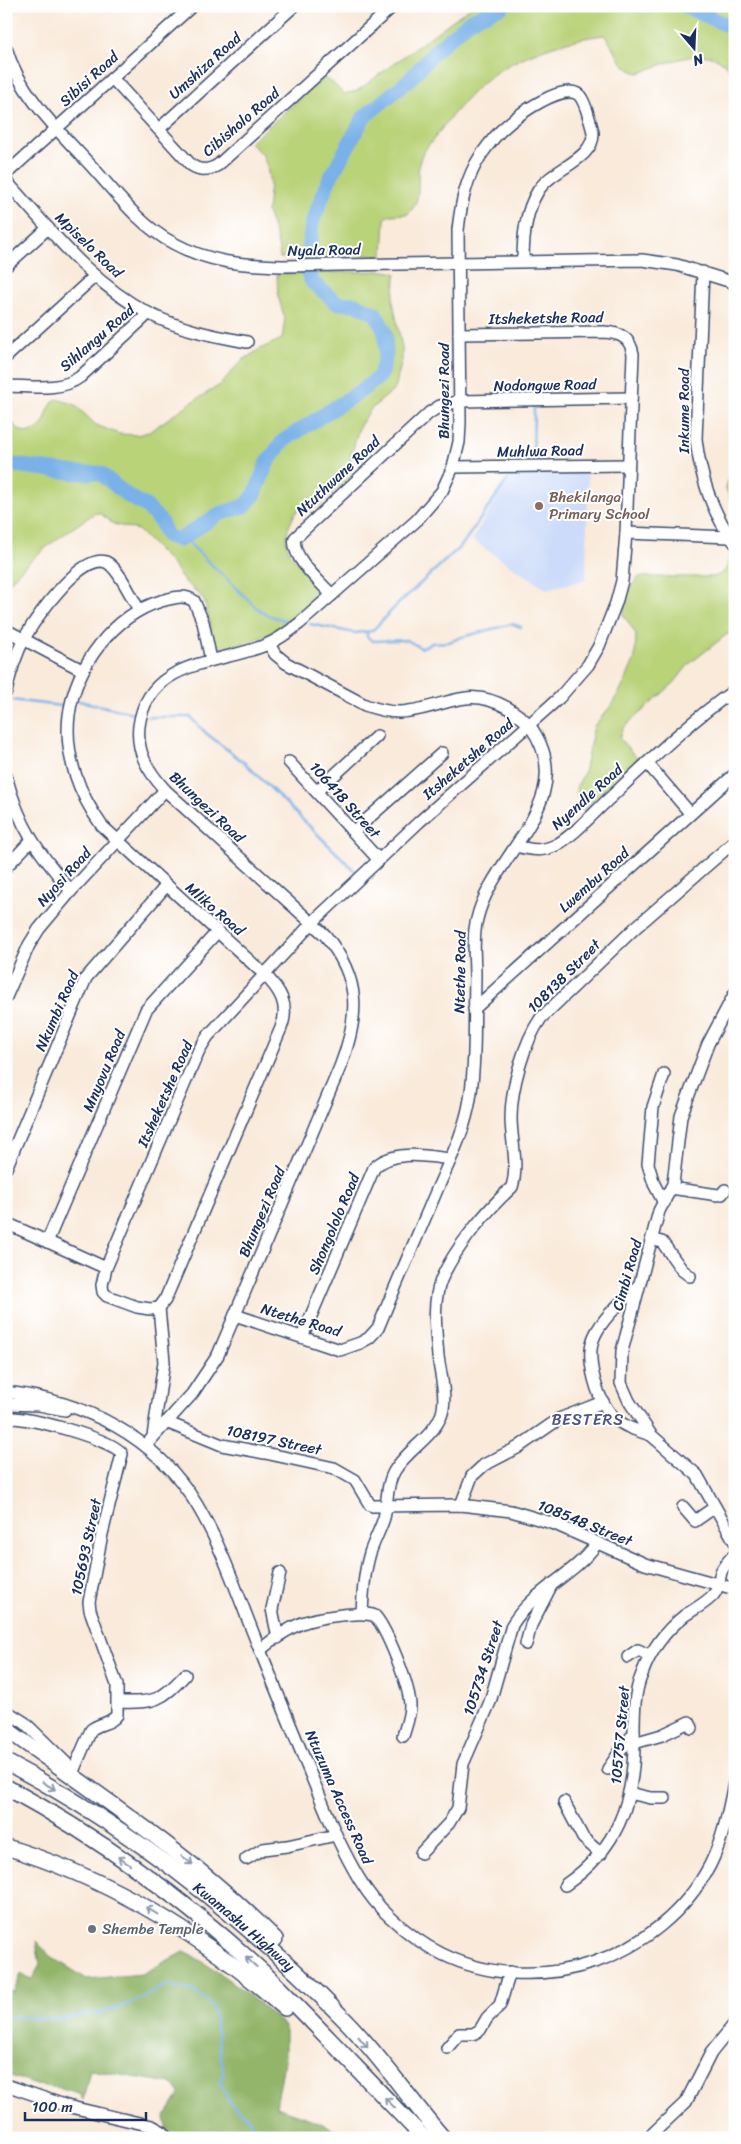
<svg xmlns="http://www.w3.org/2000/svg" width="741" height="2144" viewBox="0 0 741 2144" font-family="Sriracha,sans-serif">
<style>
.built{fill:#ccdbf9}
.green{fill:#b9d379;stroke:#6a816c}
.forest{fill:#92b569;stroke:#567264}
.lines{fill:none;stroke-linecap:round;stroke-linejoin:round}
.stream{stroke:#79b1e8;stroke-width:2.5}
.river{stroke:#79b1e8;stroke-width:15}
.minor-casing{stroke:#3c4b71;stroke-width:14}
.major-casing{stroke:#3c4b71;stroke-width:18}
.minor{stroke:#fff;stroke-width:11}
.major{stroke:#fff;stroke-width:15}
.oneway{stroke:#8d97ae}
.education-dot{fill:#8d6e63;stroke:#fff;stroke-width:2}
.worship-dot{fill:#6b7280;stroke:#fff;stroke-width:2}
.labels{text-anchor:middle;stroke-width:4;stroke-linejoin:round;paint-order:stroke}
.street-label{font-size:15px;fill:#1b2f5e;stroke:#fff}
.education-label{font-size:15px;fill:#785e54;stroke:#fff;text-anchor:start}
.worship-label{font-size:15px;fill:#5b616d;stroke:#fff;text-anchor:start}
.neighbourhood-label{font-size:16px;letter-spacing:1px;fill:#4f5683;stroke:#fff}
</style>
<rect width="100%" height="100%" fill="#fff"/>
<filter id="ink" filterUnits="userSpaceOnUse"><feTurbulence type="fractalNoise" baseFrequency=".02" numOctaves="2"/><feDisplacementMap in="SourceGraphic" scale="10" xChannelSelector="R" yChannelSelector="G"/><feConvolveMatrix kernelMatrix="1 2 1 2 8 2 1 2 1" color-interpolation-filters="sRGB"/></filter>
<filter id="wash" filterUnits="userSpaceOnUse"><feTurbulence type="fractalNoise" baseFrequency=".0096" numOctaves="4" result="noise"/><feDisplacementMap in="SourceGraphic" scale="20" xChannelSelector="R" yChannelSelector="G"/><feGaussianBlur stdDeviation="1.12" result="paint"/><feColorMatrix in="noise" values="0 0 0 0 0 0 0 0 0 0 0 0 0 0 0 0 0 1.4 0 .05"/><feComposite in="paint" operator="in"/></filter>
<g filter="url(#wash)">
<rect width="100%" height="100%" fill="#f9eada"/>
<!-- built -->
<path class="built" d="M588,470L586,580L546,589L472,540L511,473Z"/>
<!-- green -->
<g class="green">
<path d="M472,6H735V75C731,71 726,65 721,61C702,46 660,66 639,73C619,69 616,48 604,35C569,39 531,51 500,70C478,83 455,111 439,132C434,140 422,151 420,160C415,178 424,199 408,214L390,215L385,218L383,255L280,258L277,239L267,212L270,183L267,167L263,155L250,143L323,78L333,83L344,94L357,91Z"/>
<path d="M384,271L396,273L393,301L402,348V360L395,389L371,409L359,427L351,456L350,477L318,506L302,508L295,513L288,529L286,541L289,552L318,587L312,602L275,632L257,639L222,649L213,640L205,602L201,596L182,579L173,565L138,530L113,524L100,513H95C63,534 31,556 6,586V409L16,428L26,433C53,426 40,415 56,399L74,404L96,425L119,434L137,435L149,432L189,404L220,385L240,362L260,349L282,339L285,319L278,296L277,274Z"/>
<path d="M735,448V509L726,489Z"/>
<path d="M735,546V631L726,635L689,664L674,683L623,728L619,738L639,760L582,810L577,797L576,788L584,773L594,726L610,707L624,684L635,658L636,634L623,614L627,591L639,577H713C733,572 724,560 735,546Z"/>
</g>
<!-- forest -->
<path class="forest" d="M36,1941L50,1956L87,1979L142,1974L185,1951C223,1974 252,1996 285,2026V2057L276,2107L319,2122L348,2138H169L165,2117L180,2093L171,2083L90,2070L83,2100L79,2093L61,2088L36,2085L6,2074V1989L14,1992L21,1974L31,1980L40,1965Z"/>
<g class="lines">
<!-- stream -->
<g class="stream">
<path d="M533,459L534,406"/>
<path d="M184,535L191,545L256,607L265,614L287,621"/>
<path d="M310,624L355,633L372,631L397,605L462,545L508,479"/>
<path d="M367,632V637L373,641L407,640L421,648L432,643L449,642L462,637L512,624L521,627"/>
<path d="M11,700L61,706"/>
<path d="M79,701L133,713"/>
<path d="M148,717H190L207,734L246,764L356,872"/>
<path d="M6,2017L54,2019L98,2013L129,2004L167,1985L194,1991L213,2007L223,2070V2076L219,2081L232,2105L250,2119L258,2138"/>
</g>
<!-- river -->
<g class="river">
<path d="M685,6L735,29"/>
<path d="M6,464L77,473H100L128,496L146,506L161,522L167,536L179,540L219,514L245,506L255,494L267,463L283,441L365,388L380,376L386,354L385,332L376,314L355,304L337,303L312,282L307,270L312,223L329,180L364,117L409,80L438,48L471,20L503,6"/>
</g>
</g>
</g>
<g filter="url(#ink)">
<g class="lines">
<defs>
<g id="minor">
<path d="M6,48C20,96 63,135 95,170C118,196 142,227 173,243C210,263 242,265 283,266L642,260L677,265L735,283"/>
<path d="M112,78L191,165C200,171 208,171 218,165L393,6"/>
<path d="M159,129L294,6"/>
<path d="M6,174L192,6"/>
<path d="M6,181C49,228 90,283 148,313C178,329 214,336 247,342"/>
<path d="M6,266L48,228"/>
<path d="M703,272L696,439C700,475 712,514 735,543"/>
<path d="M6,357L95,276"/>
<path d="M6,386C30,386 60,392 80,377L148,314"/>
<path d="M453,467L627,465"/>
<path d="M626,533L730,537"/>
<path d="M332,595C320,582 290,556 295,538L429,413L440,406L460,401L631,398"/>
<path d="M6,630L82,670"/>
<path d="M211,660L203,622L194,601C184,594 172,598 161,601C113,616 76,665 69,715C64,755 79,794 102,826L264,974C280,990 290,1005 281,1028L165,1300L159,1308L150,1309L137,1307L107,1296L103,1292L102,1285L106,1268L199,1050L208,1036L312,923L419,822L559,698L588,665L599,646L616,603L622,581L626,533L633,354C630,337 620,333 604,332L459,334"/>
<path d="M6,692C10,673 16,654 25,637C36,618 81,553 106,562C118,567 132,598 139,610"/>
<path d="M289,762L379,860"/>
<path d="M647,763L690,813"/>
<path d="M6,776C20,829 37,850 71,891"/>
<path d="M317,791L377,736"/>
<path d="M354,831L442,753"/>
<path d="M516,846C531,850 542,852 556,845C575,835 595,811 611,797C650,760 690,721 735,690"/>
<path d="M6,867L31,841"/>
<path d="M735,993L708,1044L681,1116L673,1184L659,1211L622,1351L621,1383L629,1401L651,1435L697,1475L735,1542"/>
<path d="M6,997L29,945L39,929L71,891L165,790"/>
<path d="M474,1009L735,774"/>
<path d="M6,1168L86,978L166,886"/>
<path d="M671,1188L718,1195L722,1194L725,1190"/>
<path d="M664,1203L654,1184L648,1164L653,1107L664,1074"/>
<path d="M6,1223L106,1268"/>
<path d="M653,1240L662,1242L682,1270L690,1276"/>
<path d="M47,1242L146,1010L218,931"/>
<path d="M638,1286C623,1301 604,1316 595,1335C584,1357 597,1403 616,1419C626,1428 639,1431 651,1435"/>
<path d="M235,1315L340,1350L360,1343L369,1338L378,1328C397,1282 417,1237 436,1192C449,1162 465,1131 470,1099C476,1059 474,1017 475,976C475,958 472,937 477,919C492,853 583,799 530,726C525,719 515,713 508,708C467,685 449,706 409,711C394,714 379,710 365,705L286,663L275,654L269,644"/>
<path d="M302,1337L374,1168C392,1149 427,1156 450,1159"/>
<path d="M6,1392C84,1401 156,1436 197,1505C224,1550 240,1602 260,1650C285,1712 310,1774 336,1835C350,1864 366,1896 390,1917C406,1932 423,1945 442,1954C538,2001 661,1959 710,1865C724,1837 729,1808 735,1778"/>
<path d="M6,1404L39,1405L65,1410"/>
<path d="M6,1418C24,1415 115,1440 122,1454L102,1534L89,1602L90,1610L117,1685V1715C111,1724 99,1723 91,1730L71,1776"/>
<path d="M166,1422L222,1445L265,1453L334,1468L355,1480L370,1505L373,1506L461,1505L511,1511L555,1524L645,1564L735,1589"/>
<path d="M153,1436L164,1362L159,1308"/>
<path d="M146,1445L192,1394L218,1355L340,1067C360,1015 361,979 325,935L165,790C148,771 136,752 139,726C148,658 220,665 268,644C280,639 290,631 300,623L416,521L442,491L453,467L459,442L460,423L458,230C461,203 466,178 481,155C488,145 496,134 506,126C518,115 563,82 579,95C583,99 585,106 587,111C589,119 592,126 593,133C594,160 552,168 538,191C525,212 523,238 523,261"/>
<path d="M461,1505L472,1476L484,1465L517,1448L559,1419L603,1402"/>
<path d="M683,1507L695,1521L715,1507"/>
<path d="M362,1613C363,1593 364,1573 370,1553C374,1541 380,1530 384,1518C388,1502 386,1484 395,1470C408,1449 431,1439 441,1416C448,1399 440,1373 438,1356C436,1332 432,1303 441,1280C454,1249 487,1210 512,1187C519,1164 511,1141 511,1118C511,1088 524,1042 541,1018L635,928L735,841"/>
<path d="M278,1638L272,1609L280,1573"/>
<path d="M526,1644L531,1625L552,1584"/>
<path d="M260,1650C272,1640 287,1629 302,1623C315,1618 362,1610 375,1616C387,1630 410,1686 410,1706C410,1716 406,1726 403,1736"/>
<path d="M628,1657L638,1650L649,1655"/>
<path d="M119,1702C155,1703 161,1701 185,1675"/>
<path d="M6,1711L25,1723L69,1766"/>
<path d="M634,1743L662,1735L689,1722L692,1728"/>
<path d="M608,1769C617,1757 623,1745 634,1734"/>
<path d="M629,1793L651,1798H665"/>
<path d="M564,1802L583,1838L601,1854"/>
<path d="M421,1853L449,1823L458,1808L463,1764L490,1702L512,1625C533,1590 574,1576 597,1543"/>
<path d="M246,1859L263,1849L287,1846L336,1835"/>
<path d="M565,1885C617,1849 634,1804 634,1742C634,1719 633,1695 642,1674C650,1652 665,1631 684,1616C694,1609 707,1603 714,1594C719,1588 719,1579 721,1572C724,1565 730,1559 735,1554"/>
<path d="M447,2048L459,2034H473L480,2030L487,2018L500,2005L510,1972"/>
<path d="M6,2085L67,2106L152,2126L163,2132L166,2138"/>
<path d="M8,2138H21"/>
<path d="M648,2138L686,2102L711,2053L735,2023"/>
</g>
<g id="major">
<path d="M6,1729C99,1795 194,1858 275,1939"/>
<path id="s1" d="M6,1762C133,1829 246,1919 346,2021C381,2057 410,2100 443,2138"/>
<path d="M6,1787C100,1838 188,1902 266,1975C320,2028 371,2084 424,2138"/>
<path d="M6,1847C111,1879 204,1936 285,2008"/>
</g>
</defs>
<!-- minor casing -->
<use href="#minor" class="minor-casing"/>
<!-- major casing -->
<use href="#major" class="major-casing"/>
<!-- minor -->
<use href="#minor" class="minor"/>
<!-- major -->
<use href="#major" class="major"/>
</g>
<!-- one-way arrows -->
<defs><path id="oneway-shaft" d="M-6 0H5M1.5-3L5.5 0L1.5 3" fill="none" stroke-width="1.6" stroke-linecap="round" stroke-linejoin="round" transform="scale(1.25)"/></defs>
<g class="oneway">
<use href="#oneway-shaft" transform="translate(49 1786) rotate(31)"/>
<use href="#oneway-shaft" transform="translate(187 1860) rotate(39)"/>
<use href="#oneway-shaft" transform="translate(124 1861) rotate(-145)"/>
<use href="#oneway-shaft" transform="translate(152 1911) rotate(-149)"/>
<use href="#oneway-shaft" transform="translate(251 1962) rotate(-138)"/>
<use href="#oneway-shaft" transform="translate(363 2042) rotate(50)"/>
<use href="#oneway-shaft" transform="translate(390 2103) rotate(-134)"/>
</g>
</g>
<!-- markers -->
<circle class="education-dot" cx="539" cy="506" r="5"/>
<circle class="worship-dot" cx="92" cy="1929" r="5"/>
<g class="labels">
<!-- street labels -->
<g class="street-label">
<text transform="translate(205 66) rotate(-42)" y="5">Umshiza Road</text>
<text transform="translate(89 79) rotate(-42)" y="5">Sibisi Road</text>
<text transform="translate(241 122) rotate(-41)" y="5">Cibisholo Road</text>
<text transform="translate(89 245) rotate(44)" y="5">Mpiselo Road</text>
<text transform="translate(324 250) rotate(-1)" y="5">Nyala Road</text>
<text transform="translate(546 318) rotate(-1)" y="5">Itsheketshe Road</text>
<text transform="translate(97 338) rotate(-41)" y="5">Sihlangu Road</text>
<text transform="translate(545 385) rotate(-1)" y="5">Nodongwe Road</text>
<text transform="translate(444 391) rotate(-90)" y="5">Bhungezi Road</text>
<text transform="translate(684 411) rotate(-90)" y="5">Inkume Road</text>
<text transform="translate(540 451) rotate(-1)" y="5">Muhlwa Road</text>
<text transform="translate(338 476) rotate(-43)" y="5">Ntuthwane Road</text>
<text transform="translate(468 759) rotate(-41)" y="5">Itsheketshe Road</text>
<text transform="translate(587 797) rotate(-42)" y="5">Nyendle Road</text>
<text transform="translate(345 800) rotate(48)" y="5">106418 Street</text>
<text transform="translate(207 807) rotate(43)" y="5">Bhungezi Road</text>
<text transform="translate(64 877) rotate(-48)" y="5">Nyosi Road</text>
<text transform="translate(594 880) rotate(-42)" y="5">Lwembu Road</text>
<text transform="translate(215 909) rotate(41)" y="5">Mliko Road</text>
<text transform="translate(460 972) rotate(-89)" y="5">Ntethe Road</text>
<text transform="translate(564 976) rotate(-45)" y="5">108138 Street</text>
<text transform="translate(57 1011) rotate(-66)" y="5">Nkumbi Road</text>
<text transform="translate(104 1071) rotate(-67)" y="5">Mnyovu Road</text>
<text transform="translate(165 1094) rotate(-66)" y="5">Itsheketshe Road</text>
<text transform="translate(262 1212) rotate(-67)" y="5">Bhungezi Road</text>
<text transform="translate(334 1224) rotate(-67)" y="5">Shongololo Road</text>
<text transform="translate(627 1275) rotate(-74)" y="5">Cimbi Road</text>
<text transform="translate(301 1320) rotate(17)" y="5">Ntethe Road</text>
<text transform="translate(274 1440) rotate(12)" y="5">108197 Street</text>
<text transform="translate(585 1523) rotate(22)" y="5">108548 Street</text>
<text transform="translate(86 1547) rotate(-78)" y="5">105693 Street</text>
<text transform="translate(483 1668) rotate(-72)" y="5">105734 Street</text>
<text transform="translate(620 1735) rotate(-85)" y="5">105757 Street</text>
<text transform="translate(339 1797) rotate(66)" y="5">Ntuzuma Access Road</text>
<text dy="5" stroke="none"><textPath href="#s1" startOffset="290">Kwamashu Highway</textPath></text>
</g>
<!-- education labels -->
<g class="education-label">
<text x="549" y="502">Bhekilanga<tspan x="549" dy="17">Primary School</tspan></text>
</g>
<!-- worship labels -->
<g class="worship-label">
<text x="102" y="1934">Shembe Temple</text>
</g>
<!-- neighbourhood labels -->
<g class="neighbourhood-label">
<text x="588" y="1425">BESTERS</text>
</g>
</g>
<!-- margin -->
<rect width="741" height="2144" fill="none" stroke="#fff" stroke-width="25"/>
<!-- north arrow -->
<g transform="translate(694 48) rotate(161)" stroke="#ffffff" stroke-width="4" paint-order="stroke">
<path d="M0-4L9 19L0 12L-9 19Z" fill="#1b2f5e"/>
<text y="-8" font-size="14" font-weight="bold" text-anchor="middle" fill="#1b2f5e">N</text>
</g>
<!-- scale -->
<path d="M25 2112v8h121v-8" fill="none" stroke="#1b2f5e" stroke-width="2.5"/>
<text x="32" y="2112" font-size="15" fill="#1b2f5e" stroke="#ffffff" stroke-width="4" paint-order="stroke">100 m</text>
</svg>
